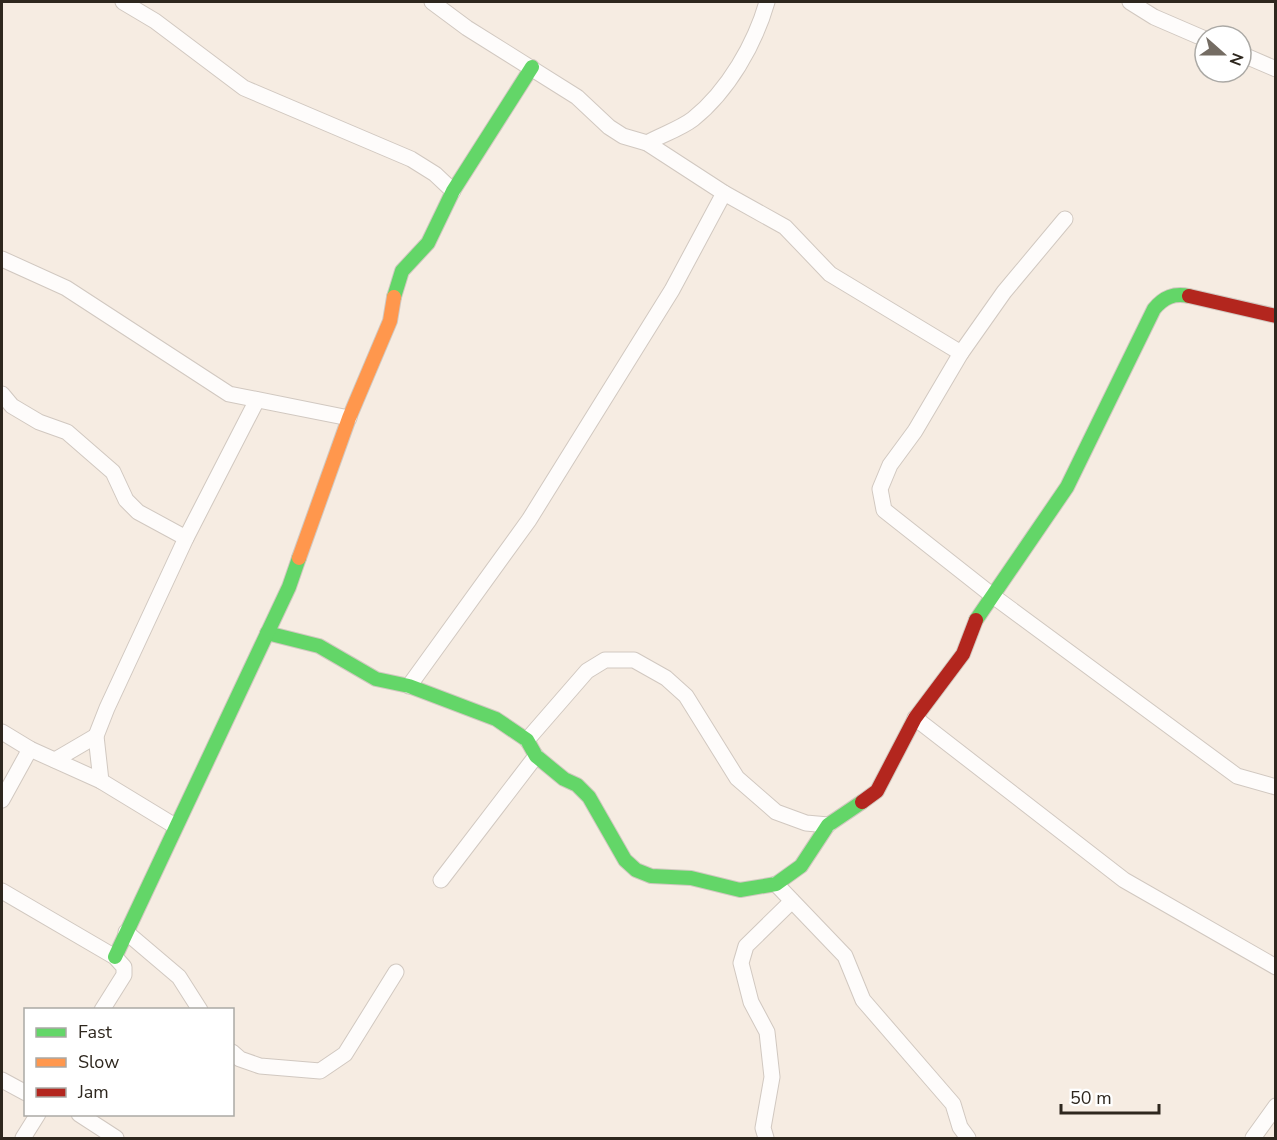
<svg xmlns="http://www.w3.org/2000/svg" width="1277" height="1140" viewBox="0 0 1277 1140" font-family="'Nunito Sans',sans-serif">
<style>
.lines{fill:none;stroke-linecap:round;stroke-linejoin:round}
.street-casing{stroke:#d1c8c0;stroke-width:17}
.fast-casing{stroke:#d1c8c0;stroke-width:16}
.slow-casing{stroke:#d1c8c0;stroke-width:16}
.jam-casing{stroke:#d1c8c0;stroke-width:16}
.street{stroke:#fefcfb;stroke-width:15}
.fast{stroke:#63d668;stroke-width:14}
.slow{stroke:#ff974d;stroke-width:14}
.jam{stroke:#b3261e;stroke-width:14}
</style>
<rect width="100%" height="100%" fill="#f6ece2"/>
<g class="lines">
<defs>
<g id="street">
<path d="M123,2L155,21L244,88L411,159L435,174L453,191"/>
<path d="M432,2L467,28L577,97L609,127L623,136L647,143L724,193L785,227L830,274L961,353"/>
<path d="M1130,2L1154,17L1205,39"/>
<path d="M1241,54L1276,69"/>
<path d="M647,143C661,135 680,129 693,119C728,91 755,44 767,2"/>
<path d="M1065,219L1004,292L961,353L915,431L890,465L880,489L884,510L993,596L1237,776L1276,787"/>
<path d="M2,259L66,288L229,394L349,418"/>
<path d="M2,394L12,406L39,422L67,432L113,472L126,500L138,512L186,538"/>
<path d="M409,686L529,520L672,290L724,193"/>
<path d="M915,718L1124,880L1276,967"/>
<path d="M2,732L30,749L101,781L175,826"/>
<path d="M527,740L587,671L605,660H634L666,678L686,696L737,778L776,812L806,823L828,825"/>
<path d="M55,760L96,736"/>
<path d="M101,781L96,736L107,708L186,538L257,400"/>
<path d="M2,800L30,749"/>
<path d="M441,880L536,756"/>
<path d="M776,884L845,956L863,1000L953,1104L960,1127L968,1138"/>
<path d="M2,891L115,957L124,967V975L102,1010"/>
<path d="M126,932L179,977L200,1010"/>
<path d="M232,1052L240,1059L260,1066L320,1071L345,1054L396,972"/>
<path d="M2,1080L26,1093"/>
<path d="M79,1114L116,1138"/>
<path d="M23,1138L38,1114"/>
<path d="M766,1138L763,1128L772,1077L767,1032L751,1002L741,963L746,946L792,901"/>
<path d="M1253,1138L1276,1106"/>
</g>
<g id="fast">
<path d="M394,297L402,271L428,243L453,191L532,67"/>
<path d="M976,620L1067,487L1154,309C1164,297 1174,293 1189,296"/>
<path d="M267,633L319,646L376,679L409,686L496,719L527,740L536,756L564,779L577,785L589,797L625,860L636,870L651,876L691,878L740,890L776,884L801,866L828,825L862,802"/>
<path d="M115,957L289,587L299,558"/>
</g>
<path id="slow" d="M299,558L349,418L390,321L394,297"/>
<g id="jam">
<path d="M1189,296L1276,316"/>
<path d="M862,802L877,791L915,718L963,654L976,620"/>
</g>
</defs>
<!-- street casing -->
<use href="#street" class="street-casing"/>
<!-- fast casing -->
<use href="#fast" class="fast-casing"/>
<!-- slow casing -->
<use href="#slow" class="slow-casing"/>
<!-- jam casing -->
<use href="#jam" class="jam-casing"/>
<!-- street -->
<use href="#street" class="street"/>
<!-- fast -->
<use href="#fast" class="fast"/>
<!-- slow -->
<use href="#slow" class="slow"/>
<!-- jam -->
<use href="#jam" class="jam"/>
</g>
<!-- border -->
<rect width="1277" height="1140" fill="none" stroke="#2e271e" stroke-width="6"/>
<!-- legend -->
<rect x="24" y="1008" width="210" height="108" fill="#ffffff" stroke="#aba9a5" stroke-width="1.5"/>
<rect x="36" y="1028" width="30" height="9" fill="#63d668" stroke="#aba9a5" stroke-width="1.5"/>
<text x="78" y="1038" font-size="18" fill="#2e271e">Fast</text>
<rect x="36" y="1058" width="30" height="9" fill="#ff974d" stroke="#aba9a5" stroke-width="1.5"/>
<text x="78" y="1068" font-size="18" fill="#2e271e">Slow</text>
<rect x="36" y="1088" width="30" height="9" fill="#b3261e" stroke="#aba9a5" stroke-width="1.5"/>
<text x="78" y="1098" font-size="18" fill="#2e271e">Jam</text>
<!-- north arrow -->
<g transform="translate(1223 54) rotate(111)"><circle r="28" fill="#ffffff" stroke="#aba9a5" stroke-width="1.5"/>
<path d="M0-4.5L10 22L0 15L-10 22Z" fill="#746c63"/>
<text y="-9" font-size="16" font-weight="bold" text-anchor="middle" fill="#2e271e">N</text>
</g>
<!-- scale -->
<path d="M1061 1104v9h98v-9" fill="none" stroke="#2e271e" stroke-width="3"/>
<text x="1070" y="1104" font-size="18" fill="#2e271e" stroke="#ffffff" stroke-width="4.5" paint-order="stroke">50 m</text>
</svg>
